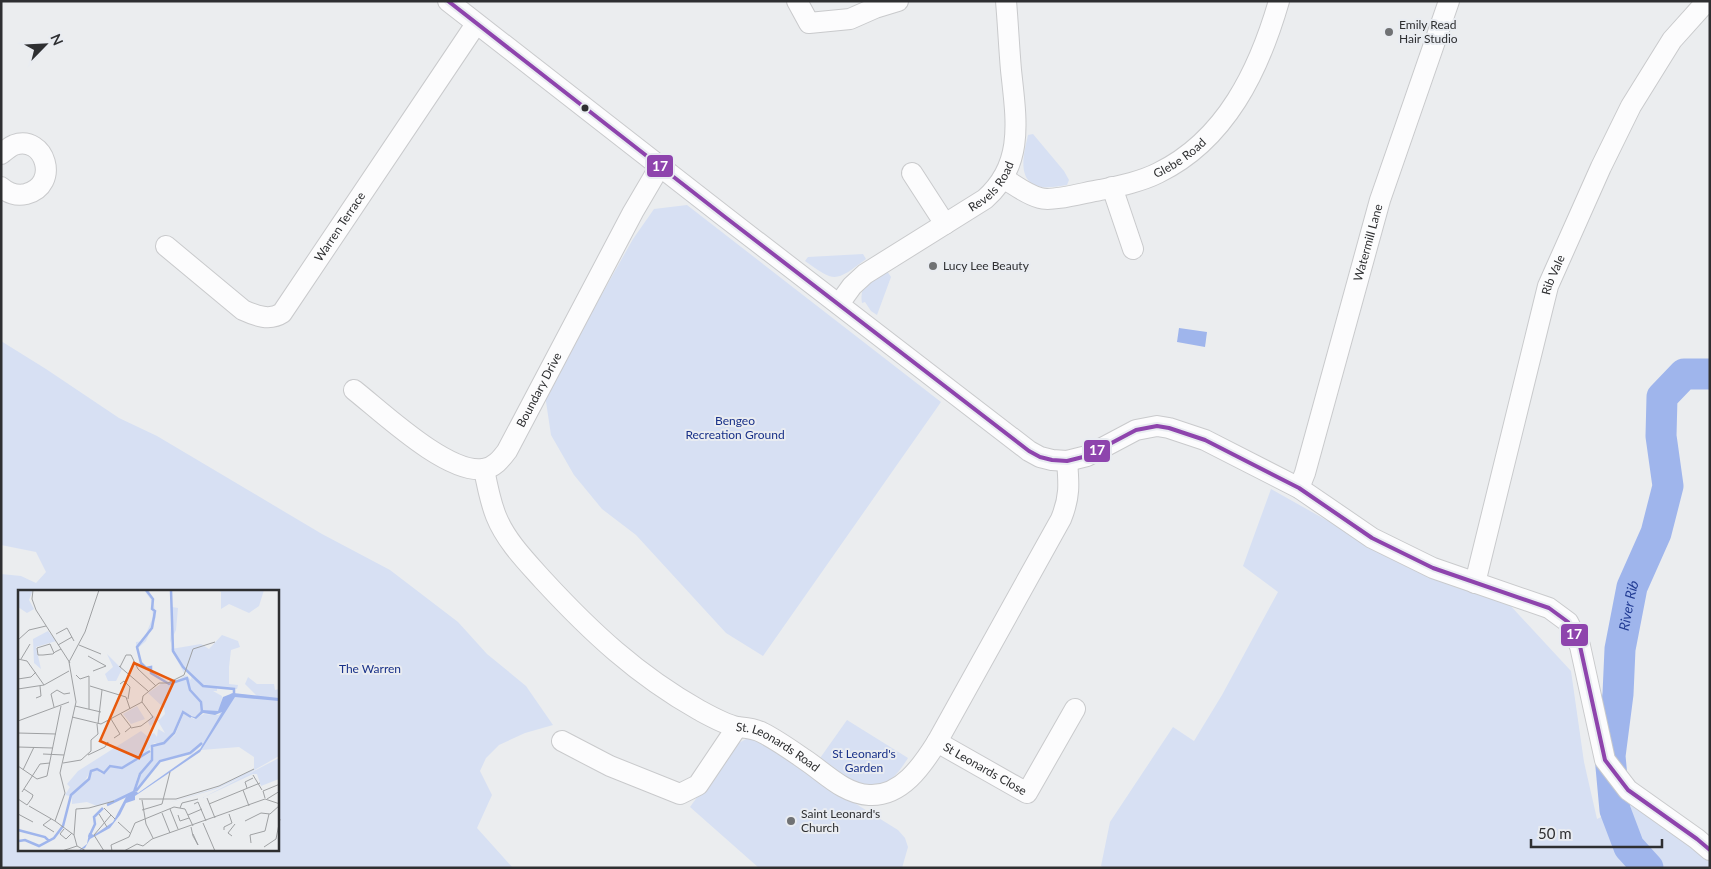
<svg xmlns="http://www.w3.org/2000/svg" width="1711" height="869" viewBox="0 0 1711 869" font-family="Lato,sans-serif">
<style>
.green{fill:#d7e0f3;fill-rule:evenodd}
.water{fill:#9fb5ec}
.lines{fill:none;stroke-linecap:round;stroke-linejoin:round}
.river{stroke:#9fb5ec;stroke-width:31}
.minor-casing{stroke:#c9cacc;stroke-width:22}
.minor{stroke:#fcfcfd;stroke-width:20}
.bus-1-casing{stroke:#e9ecf1;stroke-width:8}
.bus-1{stroke:#8e44ad;stroke-width:4}
.poi-dot{fill:#707274;stroke:#e9ecf1;stroke-width:2}
.bus-dot{fill:#2e2f31;stroke:#e9ecf1;stroke-width:2}
.labels{text-anchor:middle;stroke-width:4;stroke-linejoin:round;paint-order:stroke}
.poi-label{font-size:12px;fill:#2e2f31;stroke:#e9ecf1;text-anchor:start}
.street-label{font-size:12px;fill:#2e2f31;stroke:#e9ecf1}
.park-label{font-size:12px;fill:#193188;stroke:#e9ecf1}
.water-label{font-size:14px;font-style:italic;fill:#223c94;stroke:#e9ecf1}
.inset-river{fill:none;stroke:#9fb5ec;stroke-width:2.5}
.inset-road{fill:none;stroke:#9fa1a3;stroke-width:1}
.view{fill:#e8590c;fill-opacity:0.15;stroke:#e8590c;stroke-width:2.5}
.inset-edge{fill:none;stroke:#2e2f31;stroke-width:2.5}
.line-badge{stroke:#e9ecf1;stroke-width:2}
.badge-label{font-size:14px;text-anchor:middle;font-weight:bold;fill:#fff}
</style>
<rect width="100%" height="100%" fill="#ebedef"/>
<!-- green -->
<g class="green">
<path d="M1033,134L1064,171L1069,180L1067,185C1059,186 1050,188 1043,187C1015,184 1024,153 1028,135Z"/>
<path d="M687,205L941,402L763,656L726,633L636,535L602,509L574,475L551,435L545,395L633,239L654,209Z"/>
<path d="M863,254L866,259C835,282 836,283 805,261L808,257Z"/>
<path d="M887,271L891,277L877,315L871,311L865,302L862,303C859,283 872,281 887,271Z"/>
<path d="M1,341L46,369L119,418L157,436L322,534L390,570L458,622L487,654L526,686L553,725L525,733L499,745L486,758L480,771L492,795L477,828L513,868H1V574L21,576L36,583L46,572L36,552L1,545ZM19,592H278V850H19Z"/>
<path d="M1271,489L1344,530L1455,587L1508,603L1571,671L1584,762L1597,819L1632,802L1698,850L1710,862V868H1105L1101,866L1110,822L1173,727L1194,741L1222,695L1278,592L1243,566Z"/>
<path d="M847,720L908,758C893,781 889,783 863,790L818,761Z"/>
<path d="M748,738L765,742L840,794L898,830L905,838L908,847L902,868H759L690,807L735,745Z"/>
</g>
<!-- water -->
<path class="water" d="M1179,328L1207,332L1205,347L1177,342Z"/>
<g class="lines">
<!-- river -->
<path class="river" id="s1" d="M1648,868L1629,847L1615,810L1610,756L1618,694L1620,649L1632,587L1656,533L1668,486L1661,436L1662,397L1684,374H1710"/>
<defs>
<g id="minor">
<path d="M448,1L725,217L1029,451L1040,457L1052,460L1067,461L1087,456L1136,430L1157,426L1169,428L1205,440L1299,488L1372,538L1433,568L1549,608L1568,622L1580,646L1605,760L1628,790L1697,839L1710,850"/>
<path d="M797,1L809,23L850,19L875,8L898,1"/>
<path d="M1,154C5,151 9,147 14,145C45,134 61,185 26,194C17,196 8,193 1,187"/>
<path d="M912,173L945,224"/>
<path id="s2" d="M1003,178C1015,185 1027,195 1040,198C1052,202 1086,192 1100,190C1119,186 1140,182 1158,173C1226,140 1259,70 1279,1"/>
<path d="M1112,187L1133,249"/>
<path id="s3" d="M166,246L243,310C256,316 270,321 282,313L476,24"/>
<path id="s4" d="M839,304L852,286L865,274L985,199C1025,164 1016,118 1011,70C1009,47 1008,24 1006,1"/>
<path id="s5" d="M354,390C382,412 447,474 483,469C494,468 501,459 507,451L633,212L660,166"/>
<path id="s6" d="M484,469C487,485 490,501 496,516C506,541 526,561 543,580C591,632 637,675 699,710C710,716 724,724 737,727C746,728 754,728 763,733C777,740 791,750 804,759C824,772 844,794 869,795C901,797 922,766 937,742L1061,519C1070,497 1069,484 1067,461"/>
<path id="s7" d="M1299,488L1305,473L1380,200L1449,1"/>
<path id="s8" d="M1475,583L1548,286L1601,167L1631,106L1672,40L1707,1"/>
<path d="M562,741L610,766L680,794L698,785L737,727"/>
<path id="s9" d="M937,742L1027,793L1075,709"/>
</g>
</defs>
<!-- minor casing -->
<use href="#minor" class="minor-casing"/>
<!-- minor -->
<use href="#minor" class="minor"/>
<defs>
<path id="bus-1" d="M448,1L725,217L1029,451L1040,457L1052,460L1067,461L1087,456L1136,430L1157,426L1169,428L1205,440L1299,488L1372,538L1433,568L1549,608L1568,622L1580,646L1605,760L1628,790L1697,839L1710,850"/>
</defs>
<!-- bus-1 casing -->
<use href="#bus-1" class="bus-1-casing"/>
<!-- bus-1 -->
<use href="#bus-1" class="bus-1"/>
</g>
<!-- markers -->
<g class="poi-dot">
<circle cx="1389" cy="32" r="5"/>
<circle cx="933" cy="266" r="5"/>
<circle cx="791" cy="821" r="5"/>
</g>
<circle class="bus-dot" cx="585" cy="108" r="4.5"/>
<g class="labels">
<!-- poi labels -->
<g class="poi-label">
<text x="1399" y="29">Emily Read<tspan x="1399" dy="14">Hair Studio</tspan></text>
<text x="943" y="270">Lucy Lee Beauty</text>
<text x="801" y="818">Saint Leonard's<tspan x="801" dy="14">Church</tspan></text>
</g>
<!-- street labels -->
<g class="street-label">
<text dy="4" stroke="none"><textPath href="#s2" startOffset="190">Glebe Road</textPath></text>
<text dy="4" stroke="none"><textPath href="#s4" startOffset="195">Revels Road</textPath></text>
<text dy="4" stroke="none"><textPath href="#s3" startOffset="245">Warren Terrace</textPath></text>
<text dy="4" stroke="none"><textPath href="#s7" startOffset="255">Watermill Lane</textPath></text>
<text dy="4" stroke="none"><textPath href="#s8" startOffset="318">Rib Vale</textPath></text>
<text dy="4" stroke="none"><textPath href="#s5" startOffset="254">Boundary Drive</textPath></text>
<text dy="4" stroke="none"><textPath href="#s6" startOffset="420">St. Leonards Road</textPath></text>
<text dy="4" stroke="none"><textPath href="#s9" startOffset="55">St Leonards Close</textPath></text>
</g>
<!-- park labels -->
<g class="park-label">
<text x="735" y="425">Bengeo<tspan x="735" dy="14">Recreation Ground</tspan></text>
<text x="370" y="673">The Warren</text>
<text x="864" y="758">St Leonard's<tspan x="864" dy="14">Garden</tspan></text>
</g>
<!-- water labels -->
<g class="water-label">
<text dy="5" stroke="none"><textPath href="#s1" startOffset="274">River Rib</textPath></text>
</g>
</g>
<!-- overview -->
<g transform="translate(18 590)">
<rect width="261" height="261" fill="#ebedef"/>
<path d="M0,0H15L11,10L16,19L9,23L0,17ZM126,0H130L135,8L138,27L128,51L118,60V52L125,51L135,27L133,10ZM246,0L241,16L231,23L211,14L203,19V2L200,0ZM154,17L160,18L158,40L152,53ZM30,41L38,51L18,57L23,79L16,73L15,49ZM204,45L220,51L222,57L213,60L211,77V94L220,95L219,99L199,98V101H195L204,106L203,119L196,123L187,121L177,127L164,121L155,143L144,153H136L125,166L113,171L107,176L132,163L133,170L120,185L115,202L104,209L79,216L69,212L54,214V205L71,189L73,182L80,179L82,183L86,184L92,176L103,179L91,175L85,183L79,178L72,182L64,196L52,206L47,205L52,197L49,194L60,181L123,141L129,146L136,143L139,147L140,139L147,143L140,131L132,136L130,132L134,125L141,130L147,124L146,118L130,103L144,93L151,95L168,85L173,90L174,85L167,76L166,83L153,59L183,54L191,59ZM89,64L104,79L98,91H90L87,84L95,77ZM230,87L239,94H256L257,100L261,99V166L226,186L198,199L150,213L198,198L236,179V167L221,157L183,160L184,155L171,167L181,154L171,162L143,170L117,201L122,184L134,172L135,157L139,153L146,154L157,145L166,123L176,129L186,124L201,125L213,103L239,106L227,94ZM119,116L127,129L113,134L105,124ZM261,168V189L243,196L239,184H235L184,208Z" fill="#d7e0f3"/>
<path d="M215,103L261,108V111L217,107L182,162L117,206V210L108,213L102,225L92,238L72,249L67,258L60,261L69,254L71,243L76,245L95,232L108,207L118,201L120,203L182,159L204,122L197,125L185,123L178,129L169,125L177,127L184,120L200,121L205,107Z" fill="#9fb5ec"/>
<path class="inset-river" d="M128,0L135,9L134,19L137,21L134,38L119,57L123,73L128,78L133,77V83L151,94L169,88L172,100L183,112L184,122M153,0L155,61L165,77L185,96L216,99V104M118,201L142,171L172,163L184,153M89,215L116,202L122,184L134,170V156L146,153L156,143L165,122L173,127M0,240L27,247L31,251M71,247L77,234L76,227L85,218M1,251L7,250L21,256L36,248L45,236L53,205L71,189L73,181L79,179L86,183L92,176L104,178L132,161"/>
<path class="inset-road" d="M15,0L14,9L18,20L52,73M38,44L49,38L56,51M0,50L11,40L28,36M40,55L54,47M61,55L83,64M36,63L32,54L19,58L20,65H25L34,64H35L37,62L43,59M70,66L88,76L75,81M0,69L9,71L26,95M3,69L12,54M101,76L130,101M102,77L108,65H113L120,79L138,96M58,85L62,89L71,86V119M0,89L13,87L18,82M102,94L106,91L112,97L110,109M72,96L108,107L112,119M0,99L26,95L51,81M18,108L23,106L22,96M124,112L125,106L141,93H150L166,85L175,59L197,52M57,116L83,122M36,117L33,104L39,100L46,104L52,103M103,124L113,137L107,142M54,127L83,134L124,112M93,129L102,144L96,148M0,131L51,112M80,134L84,100M113,138L123,136L135,127L124,112M0,143L38,144M0,157L35,158M25,164L46,165M70,165L87,157L90,152L89,154M45,173L63,170L73,161V150L80,144L79,134M0,176L19,189L29,186L43,116M5,180L16,157M235,185L244,200M229,198L227,192L235,188M225,200L231,216M4,202L22,174L32,173M189,208L197,228M247,208L245,201L262,194M0,209L9,215L14,208L15,205L6,199M121,209H158L201,196L236,179M247,209L262,214M249,209L262,201M124,210L128,234L135,248M176,214L180,212L188,231M191,214L242,193M11,216L37,231M71,218L96,211M86,218L97,229M162,218L164,213L180,209M152,219L160,239M124,220L144,214L152,182M144,223L152,243M0,224L15,232M81,224L89,237M160,225L162,231L171,228M170,225L184,219M33,229L25,235L36,242M227,231L243,223L252,224L262,215M100,232L112,243M185,233L197,261M173,237L175,246L180,255L175,244M46,239L42,244L48,249L54,243M206,240V237L214,233L211,224M56,245L58,219L71,218M214,246L210,243L217,234M111,247L117,233L156,217L167,219L175,236M233,253L232,245L247,241L251,224M125,256L134,249L247,209M246,257L258,249L262,229M44,261L59,256M68,261L59,256L56,245L37,231L47,203L42,183L58,112L51,72L67,42L81,0M86,261L76,245L93,225M94,261L93,255L111,247M106,261L119,254L125,256"/>
<path class="view" d="M116,73L156,91L121,168L82,151Z"/>
<rect width="261" height="261" class="inset-edge"/>
</g>
<g class="line-badge">
<rect x="646" y="154" width="28" height="24" rx="5" fill="#8e44ad"/>
<rect x="1083" y="439" width="28" height="24" rx="5" fill="#8e44ad"/>
<rect x="1560" y="623" width="29" height="24" rx="5" fill="#8e44ad"/>
</g>
<g class="badge-label">
<text x="660" y="171">17</text>
<text x="1097" y="455">17</text>
<text x="1574" y="639">17</text>
</g>
<!-- border -->
<rect width="1711" height="869" fill="none" stroke="#2e2f31" stroke-width="5"/>
<!-- north arrow -->
<g transform="translate(45 45) rotate(66)" stroke="#e9ecf1" stroke-width="4" paint-order="stroke">
<path d="M0-4L9 19L0 12L-9 19Z" fill="#2e2f31"/>
<text y="-8" font-size="14" font-weight="bold" text-anchor="middle" fill="#2e2f31">N</text>
</g>
<!-- scale -->
<path d="M1531 839v8h131v-8" fill="none" stroke="#2e2f31" stroke-width="2.5"/>
<text x="1538" y="839" font-size="15" fill="#2e2f31" stroke="#e9ecf1" stroke-width="4" paint-order="stroke">50 m</text>
</svg>
